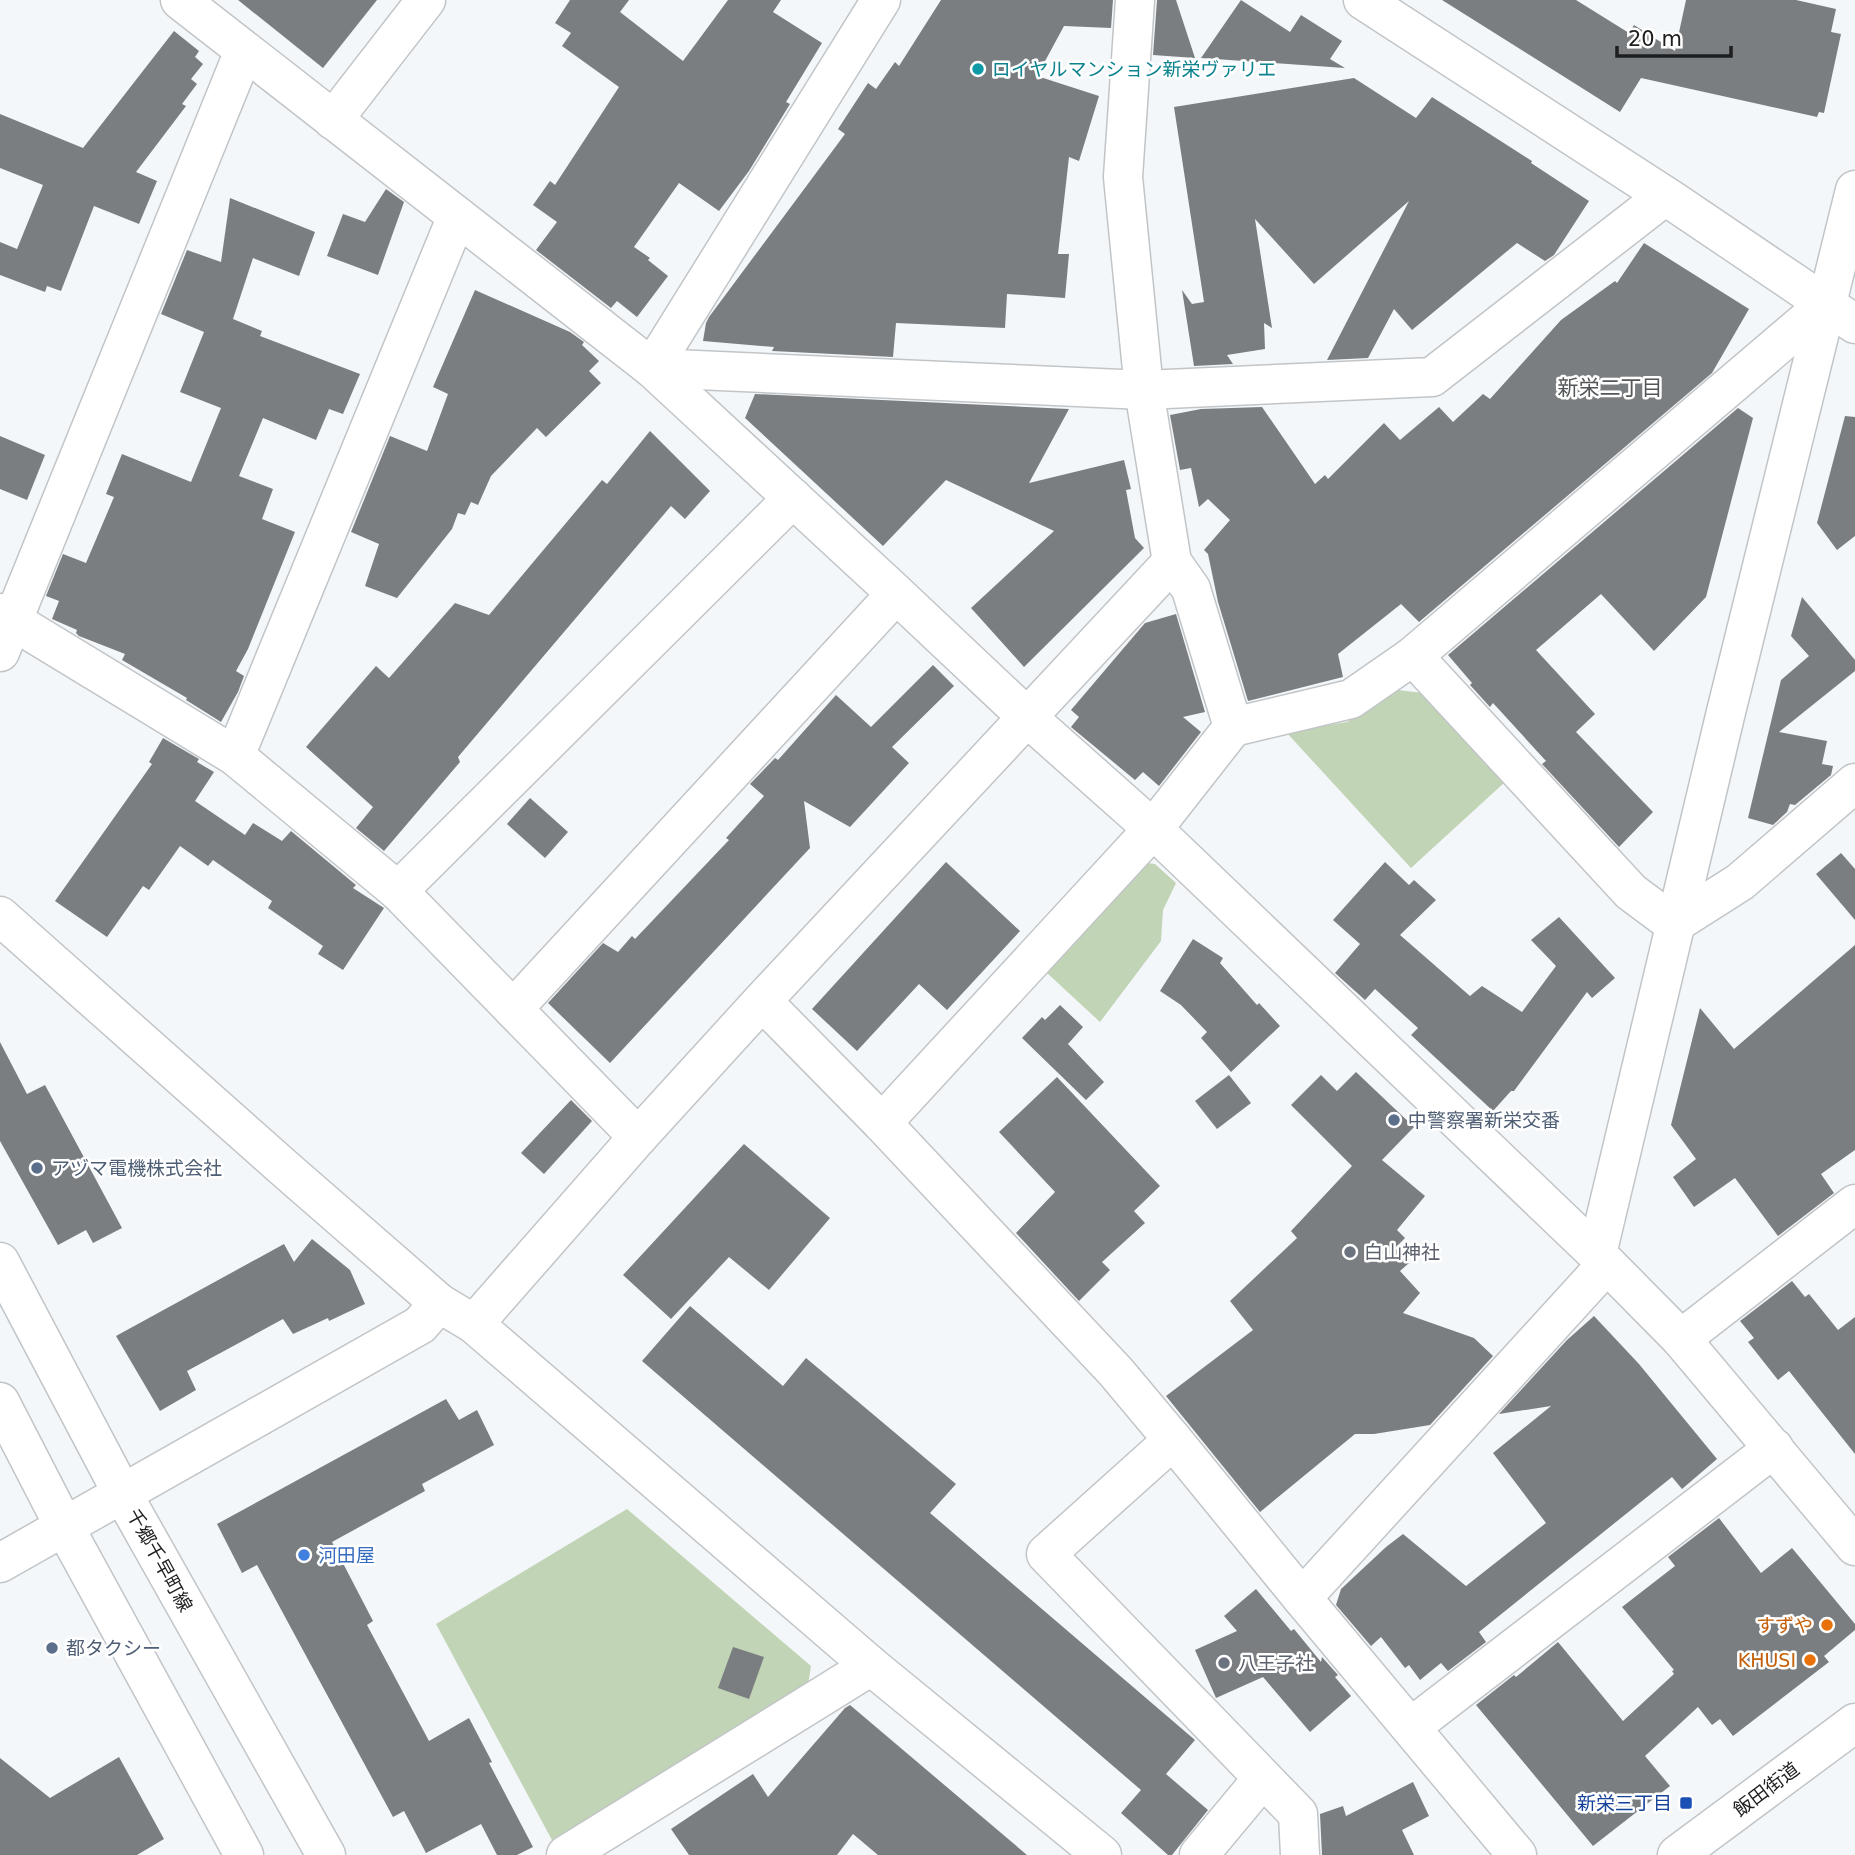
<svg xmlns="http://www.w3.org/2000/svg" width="1855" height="1855" viewBox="0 0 1855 1855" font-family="'DejaVu Sans','Noto Sans JP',sans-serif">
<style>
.green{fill:#c1d4b5}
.building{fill:#7b7e80}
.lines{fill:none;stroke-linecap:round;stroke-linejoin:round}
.street-casing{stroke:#c2c5c7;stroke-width:41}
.secondary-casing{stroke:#c2c5c7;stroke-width:41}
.highway-casing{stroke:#c2c5c7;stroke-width:41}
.street{stroke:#fff;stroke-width:38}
.secondary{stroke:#fff;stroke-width:38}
.highway{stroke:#fff;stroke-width:38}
.culture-dot{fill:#0f9aa8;stroke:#fff;stroke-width:2.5}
.service-dot{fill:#5c6f8a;stroke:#fff;stroke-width:2.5}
.worship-dot{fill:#6b7280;stroke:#fff;stroke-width:2.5}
.shop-dot{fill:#3f7fe0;stroke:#fff;stroke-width:2.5}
.food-dot{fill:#e8710a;stroke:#fff;stroke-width:2.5}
.transit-dot{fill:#1a4fb4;stroke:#fff;stroke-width:2.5}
.labels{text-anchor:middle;stroke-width:5;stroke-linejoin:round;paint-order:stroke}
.culture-label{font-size:19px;fill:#0d838f;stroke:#fff;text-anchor:start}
.service-label{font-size:19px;fill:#4e5e75;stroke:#fff;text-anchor:start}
.worship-label{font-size:19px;fill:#5b616d;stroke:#fff;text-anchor:start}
.shop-label{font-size:19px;fill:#366cbe;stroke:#fff;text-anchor:start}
.street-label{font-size:19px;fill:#1d1e1f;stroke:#fff}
.food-label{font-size:19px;fill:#c56008;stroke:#fff;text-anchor:end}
.transit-label{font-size:19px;fill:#164399;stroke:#fff;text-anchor:end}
.neighbourhood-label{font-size:21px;fill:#545658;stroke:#fff}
</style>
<rect width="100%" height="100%" fill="#f4f7fa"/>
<!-- green -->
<g class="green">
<path d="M1398,690L1423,693L1505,782L1411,868L1286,732L1347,722Z"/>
<path d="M1147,863L1155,864L1176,883L1163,910L1161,941L1100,1022L1046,972Z"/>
<path d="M627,1509L811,1666L808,1685L553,1842L436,1624Z"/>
</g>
<!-- building -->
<g class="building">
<path d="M238,0H377L323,68Z"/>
<path d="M570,0H629L620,12L683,61L728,0H781L773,12L822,43L786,102L790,104L749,171L719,211L679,183L634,247L650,258L648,260L668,276L637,317L617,301L611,308L536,250L557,222L533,205L550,181L555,185L619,87L562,46L571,33L555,23Z"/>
<path d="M941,0H1113L1111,28L1064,26L1037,76L1099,96L1079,161L1069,157L1058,254H1069L1065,298L1007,294L1005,328L896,323L893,357L772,351L774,347L703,341L706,323L709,317L845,134L838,129L868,83L876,89L895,62L899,66Z"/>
<path d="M1157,0H1176L1195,58L1153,55Z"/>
<path d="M1241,0L1290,32L1301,15L1342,41L1330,59L1345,68L1201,58Z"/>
<path d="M1442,0H1576L1629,33L1634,25L1675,51L1686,0H1796L1836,9L1831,32L1841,34L1824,113L1819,112L1817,117L1641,78L1620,112Z"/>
<path d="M174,31L199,51L195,57L203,64L191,79L197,84L182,104L186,106L136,172L157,181L139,224L94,206L61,291L47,286L45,292L0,275V242L17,249L43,185L0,168V114L83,148Z"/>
<path d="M1354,78L1416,118L1432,97L1532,161L1531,163L1589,201L1554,255L1545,261L1517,243L1412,330L1394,309L1368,358L1327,360L1409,201L1314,284L1255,219L1272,328L1264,323L1265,349L1227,355L1233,364L1194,366L1182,290L1192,304L1204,302L1174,107Z"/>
<path d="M386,189L404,202L378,275L327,256L343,214L365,222Z"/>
<path d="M230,198L315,232L299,276L253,258L233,319L262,331L260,336L360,374L343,414L329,409L316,440L263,418L239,476L273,489L262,519L295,532L248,649L236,671L244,676L238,692L221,722L186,700L187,698L122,660L125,654L79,636L76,633L77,630L52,619L59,601L46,596L63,554L86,563L114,497L106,494L122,454L191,482L221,408L180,392L204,332L161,314L187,250L221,262Z"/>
<path d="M1644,243L1749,309L1712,373L1419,622L1401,604L1338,654L1343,677L1248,701L1218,602L1208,554L1204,550L1230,520L1208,499L1199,507L1191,468L1180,470L1170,415L1201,409L1262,407L1315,484L1325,475L1328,479L1384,423L1400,440L1439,407L1453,422L1483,394L1490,399L1561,320L1615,281L1617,283Z"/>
<path d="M475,290L570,332L584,342L582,345L599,361L589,371L601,383L546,437L537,428L491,476L478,505L471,502L465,515L458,513L452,529L397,598L365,586L379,544L351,532L390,436L427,451L448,394L433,387Z"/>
<path d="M755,394L1069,409L1029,483L1124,460L1131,489L1126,490L1135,538L1144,548L1024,667L971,608L1054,531L946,480L883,546L745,418Z"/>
<path d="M1738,408L1753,418L1706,597L1654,651L1601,594L1536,650L1595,714L1576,732L1653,812L1619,847L1542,764L1546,761L1493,703L1490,707L1470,685L1472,683L1448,655Z"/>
<path d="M1845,416L1855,417V536L1837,550L1817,523Z"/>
<path d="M650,431L710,491L685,519L671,506L458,757L460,762L384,851L356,828L373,807L306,747L376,666L389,678L455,603L489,615L602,480L607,484Z"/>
<path d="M0,436L45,455L27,500L0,489Z"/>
<path d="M1802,597L1855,660V671L1779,732L1827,741L1822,764L1833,766L1831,775L1795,805L1790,804L1787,812L1773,825L1748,818L1781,680L1809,656L1791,636Z"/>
<path d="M1176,614L1205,712L1183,717L1201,732L1159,786L1143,772L1135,780L1077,732L1071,727L1079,717L1071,710L1145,623Z"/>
<path d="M933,665L954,686L892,747L909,763L850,827L804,801L810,848L610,1063L548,1003L603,943L618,952L632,936L635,939L729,840L726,838L764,796L750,784L775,758L778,760L836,695L871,727Z"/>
<path d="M163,738L199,759L197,762L214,772L195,801L245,835L253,823L282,841L291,831L356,885L353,888L384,908L343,970L318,954L323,946L268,908L272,901L213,860L208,866L180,846L149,890L143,886L107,937L55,901L152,764L149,762Z"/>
<path d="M530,798L568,832L545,858L507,824Z"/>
<path d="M1841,853L1855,869V920L1816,874Z"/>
<path d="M946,862L1020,931L947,1010L919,984L857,1051L812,1009Z"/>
<path d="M1385,862L1409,885L1414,880L1436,900L1400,935L1470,996L1482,986L1522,1012L1556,966L1531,940L1559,917L1615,978L1592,998L1587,992L1514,1091H1511L1493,1111L1411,1035L1418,1028L1375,989L1365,1000L1335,973L1360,944L1333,920Z"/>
<path d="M1193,939L1223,958L1220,963L1257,1005L1259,1003L1280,1026L1231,1072L1201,1038L1207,1032L1181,1005L1160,991Z"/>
<path d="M1855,945V1150L1821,1174L1834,1193L1778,1236L1735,1178L1694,1207L1673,1177L1696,1159L1671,1125L1700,1008L1734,1049Z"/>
<path d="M1060,1005L1083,1027L1068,1044L1104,1082L1086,1100L1022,1038L1042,1017L1045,1020Z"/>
<path d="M0,1042L27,1094L45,1085L122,1228L93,1243L86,1230L58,1245L0,1141Z"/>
<path d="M1356,1072L1414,1127L1382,1160L1425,1196L1397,1230L1405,1238L1395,1248L1409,1263L1400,1271L1420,1293L1403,1313L1474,1338L1493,1356L1430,1425L1374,1434H1355L1260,1512L1166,1396L1253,1330L1230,1301L1297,1238L1291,1231L1352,1166L1291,1105L1321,1075L1337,1091Z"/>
<path d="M1229,1075L1251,1103L1217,1129L1195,1101Z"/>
<path d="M1057,1077L1160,1186L1134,1211L1145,1223L1102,1262L1110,1270L1079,1301L1016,1233L1055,1192L999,1132Z"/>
<path d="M571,1100L592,1121L544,1174L521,1153Z"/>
<path d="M744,1144L830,1218L769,1290L729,1257L671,1319L623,1275Z"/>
<path d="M312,1239L350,1270L365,1304L329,1321L328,1318L293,1334L283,1319L187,1371L196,1390L160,1411L116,1336L284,1244L294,1262Z"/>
<path d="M1792,1281L1805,1297L1809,1294L1838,1330L1855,1317V1454L1789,1371L1778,1380L1748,1342L1754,1338L1740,1321Z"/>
<path d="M690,1306L783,1386L806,1358L956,1484L930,1513L1195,1740L1166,1774L1208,1810L1172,1855H1168L1121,1813L1141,1790L642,1361Z"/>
<path d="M1594,1316L1639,1364L1717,1459L1682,1489L1672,1477L1479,1632L1486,1642L1448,1671L1441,1663L1420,1680L1409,1665L1405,1668L1381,1637L1371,1646L1336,1605L1341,1589L1386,1547L1403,1534L1466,1586L1546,1523L1493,1453L1551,1406L1499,1414L1567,1340Z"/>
<path d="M446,1399L459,1420L477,1410L494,1445L422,1484L425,1491L332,1542L373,1621L367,1625L429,1741L469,1718L492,1762L489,1763L533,1847L517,1855H497L481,1824L426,1853L404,1811L393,1817L257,1565L242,1573L217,1524Z"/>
<path d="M1719,1518L1761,1573L1792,1548L1855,1624V1630L1824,1656L1829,1662L1733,1736L1720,1719L1712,1725L1698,1707L1645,1756L1670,1786L1593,1846L1476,1705L1514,1675L1516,1677L1558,1642L1623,1721L1674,1674L1672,1671L1674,1670L1622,1607L1675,1566L1668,1557Z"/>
<path d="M1256,1589L1291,1631L1294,1629L1321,1662L1322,1657L1338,1675L1335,1677L1351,1696L1310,1732L1263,1677L1216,1698L1195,1650L1237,1631L1224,1616Z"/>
<path d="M733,1647L764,1657L749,1699L718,1688Z"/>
<path d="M850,1705L1027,1855H878L853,1834L837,1855H689L671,1829L753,1774L768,1797L845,1708Z"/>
<path d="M119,1757L164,1839L137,1855H0V1758L50,1798Z"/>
<path d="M1413,1782L1429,1816L1402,1830L1414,1855H1322L1320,1814L1343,1806L1346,1816Z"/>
</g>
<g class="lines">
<defs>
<g id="street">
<path d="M180,0L652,368L890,588L1028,718L1153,829L1597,1254"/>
<path d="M881,0L652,368L1144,390L1432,377L1665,196"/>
<path d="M333,120L426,0"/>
<path d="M0,613L235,756L398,891L638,1137"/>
<path d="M0,652L244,51"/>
<path d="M1413,656L1631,892L1674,924L1740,882L1855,783"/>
<path d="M1233,727L1351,699L1413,656L1826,304"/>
<path d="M235,756L457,216"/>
<path d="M398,891L793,498"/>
<path d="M0,916L284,1168L439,1303L474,1324L871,1666L1102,1855"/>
<path d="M762,1001L882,1123L1116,1372L1173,1440L1302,1598L1517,1855"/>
<path d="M513,1009L896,594"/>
<path d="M882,1123L1153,829L1233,727L1191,589L1172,562L1144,390L1123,177L1135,0"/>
<path d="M474,1324L638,1137L762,1001L1172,562"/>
<path d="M1681,1339L1855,1204"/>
<path d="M1173,1440L1046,1554L1298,1814L1300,1855"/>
<path d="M0,1563L420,1325L439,1303"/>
<path d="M1302,1598L1606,1265"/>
<path d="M1411,1727L1774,1448"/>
<path d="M566,1855L871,1666"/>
<path d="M1199,1855L1263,1778"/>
</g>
<g id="secondary">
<path d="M1363,0L1673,201L1855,324"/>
<path d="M1855,190L1725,716L1597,1254L1681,1339L1855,1546"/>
<path d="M0,1262L122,1493L326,1855"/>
<path d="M0,1402L65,1528L244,1855"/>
</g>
<path id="highway" d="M1677,1855L1855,1723"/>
</defs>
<!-- street casing -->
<use href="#street" class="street-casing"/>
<!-- secondary casing -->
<use href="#secondary" class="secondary-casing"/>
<!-- highway casing -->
<use href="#highway" class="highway-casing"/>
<!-- street -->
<use href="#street" class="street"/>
<!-- secondary -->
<use href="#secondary" class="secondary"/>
<!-- highway -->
<use href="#highway" class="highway"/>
</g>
<!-- markers -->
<circle class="culture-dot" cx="978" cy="69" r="7"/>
<g class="service-dot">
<circle cx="1394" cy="1120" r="7"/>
<circle cx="37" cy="1168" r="7"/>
<circle cx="52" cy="1648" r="7"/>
</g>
<g class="worship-dot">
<circle cx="1350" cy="1252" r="7"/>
<circle cx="1224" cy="1663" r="7"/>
</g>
<circle class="shop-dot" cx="304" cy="1555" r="7"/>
<g class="food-dot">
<circle cx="1827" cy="1625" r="7"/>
<circle cx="1810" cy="1660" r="7"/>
</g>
<rect class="transit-dot" x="1679" y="1796" width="14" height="14" rx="3.5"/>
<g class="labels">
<!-- culture labels -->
<g class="culture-label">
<text x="992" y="76">ロイヤルマンション新栄ヴァリエ</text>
</g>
<!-- service labels -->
<g class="service-label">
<text x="1408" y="1127">中警察署新栄交番</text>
<text x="51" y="1175">アヅマ電機株式会社</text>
<text x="66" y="1655">都タクシー</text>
</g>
<!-- worship labels -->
<g class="worship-label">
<text x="1364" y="1259">白山神社</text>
<text x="1238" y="1670">八王子社</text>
</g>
<!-- shop labels -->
<g class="shop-label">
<text x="318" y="1562">河田屋</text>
</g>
<!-- street labels -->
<g class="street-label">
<text transform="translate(160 1560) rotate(61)" y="7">千郷千早町線</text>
<text transform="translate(1766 1789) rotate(-37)" y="7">飯田街道</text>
</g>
<!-- food labels -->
<g class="food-label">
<text x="1813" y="1632">すずや</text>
<text x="1796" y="1667">KHUSI</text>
</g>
<!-- transit labels -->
<g class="transit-label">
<text x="1672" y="1810">新栄三丁目</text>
</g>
<!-- neighbourhood labels -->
<g class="neighbourhood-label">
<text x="1610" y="395">新栄二丁目</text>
</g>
</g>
<!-- scale -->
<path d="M1617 46v10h114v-10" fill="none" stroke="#1d1e1f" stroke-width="3.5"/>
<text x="1628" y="46" font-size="21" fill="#1d1e1f" stroke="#ffffff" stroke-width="5" paint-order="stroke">20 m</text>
</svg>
